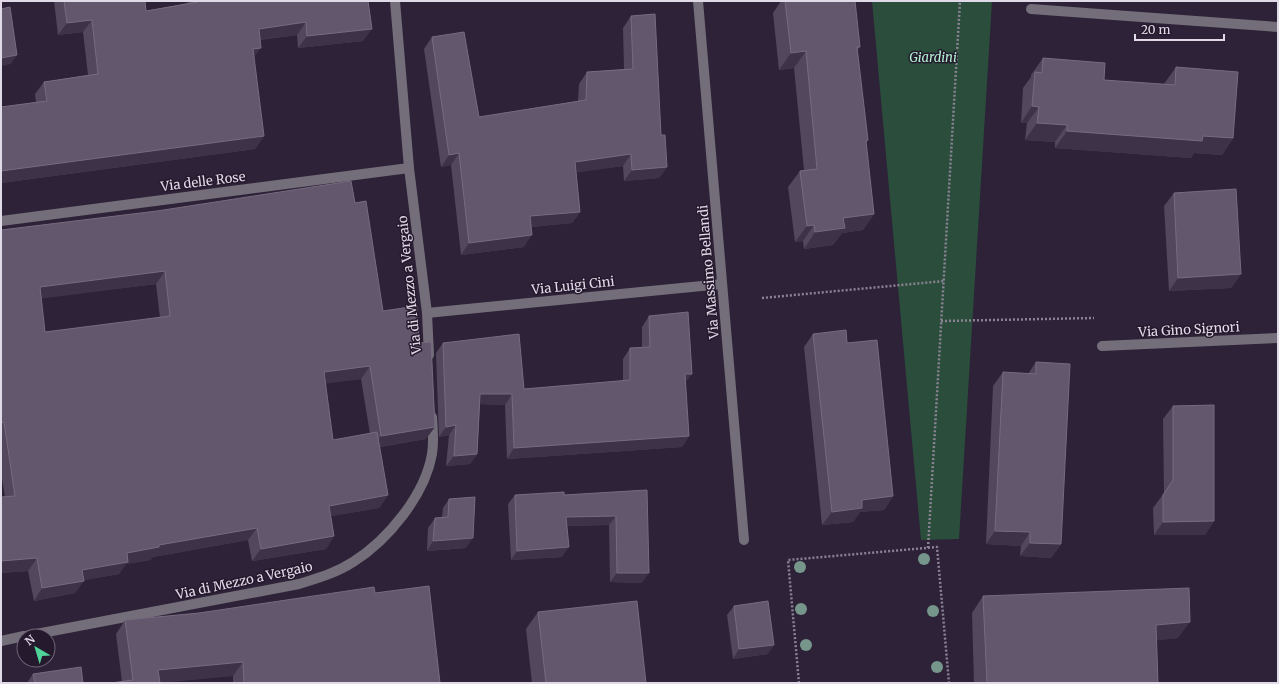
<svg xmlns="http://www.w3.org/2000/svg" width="1279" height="684" viewBox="0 0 1279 684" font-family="Merriweather,serif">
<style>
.green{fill:#2a4d3c}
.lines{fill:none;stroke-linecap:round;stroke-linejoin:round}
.path{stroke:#8b8394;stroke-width:2.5;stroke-dasharray:2 2;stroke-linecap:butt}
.minor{stroke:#736e79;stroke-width:10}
.tree{fill:#76958b}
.wall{fill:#53475d;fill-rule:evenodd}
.shaded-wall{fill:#3d3248}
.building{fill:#62576c;stroke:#766b7f;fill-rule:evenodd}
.labels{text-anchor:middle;stroke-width:3;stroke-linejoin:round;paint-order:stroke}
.park-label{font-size:13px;font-style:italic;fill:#b1f3d0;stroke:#24192d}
.street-label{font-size:13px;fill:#e0d9e7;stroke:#24192d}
</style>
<rect width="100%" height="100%" fill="#2d2237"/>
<!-- green -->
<path class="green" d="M872,1H992L959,539L921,540Z"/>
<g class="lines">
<!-- path -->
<g class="path">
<path d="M762,298L944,281"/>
<path d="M941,321L1094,318"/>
<path d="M928,548L960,1"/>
<path d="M799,683L788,560L937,547L949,683"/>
</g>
<!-- minor -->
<g class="minor">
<path d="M395,1L409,168L427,313L429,355"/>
<path d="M698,1L744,540"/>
<path d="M1031,9L1278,27"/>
<path d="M1,221L409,168"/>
<path d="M427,313L722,284"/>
<path d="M1102,346L1278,338"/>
<path d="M26,636L299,584C318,578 336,573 353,562C388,540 425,495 432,454C434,442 433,429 432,417"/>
<path d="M1,641L24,636"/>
</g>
</g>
<!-- trees -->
<g class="tree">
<circle cx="924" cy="559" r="6"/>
<circle cx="800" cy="567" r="6"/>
<circle cx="801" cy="609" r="6"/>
<circle cx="933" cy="611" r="6"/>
<circle cx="806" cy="645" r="6"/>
<circle cx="937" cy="667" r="6"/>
</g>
<!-- wall -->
<g class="wall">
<path d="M54,1H145L146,11L188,3L187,1H368L363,41L298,48L297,35L260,40L254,58L264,136L255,149L1,183V107L36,102L35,94L44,82L88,75L83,32L58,35Z"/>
<path d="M781,1H820V2L860,47L857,50L868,140L866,143L874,214L863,230L842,233L833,245L804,249L803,241L795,242L788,187L800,171L804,170L794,68L779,70L773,13Z"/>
<path d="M631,16L661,135L667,167L659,178L624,181L623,166L576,172L580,212L572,223L531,227L524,247L461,255L451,165L441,167L424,49L432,37L479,117L578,101L579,84L587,72L624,69L623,28Z"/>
<path d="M1043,58L1104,80L1164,84L1176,67L1233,138L1222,155L1194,153L1191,158L1055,148V142L1025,140L1027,123H1021L1023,88L1031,77V75Z"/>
<path d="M1174,193L1241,274L1231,288L1169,291L1164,206Z"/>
<path d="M355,203L383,311L419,343L426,439L380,447L388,495L379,508L331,516L334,536L326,549L252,561L248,540L153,557L150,560L126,564L119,574L84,580L75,593L34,601L28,571L1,573V497H5L1,473V230ZM156,284L160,318L45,332L41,298ZM361,379L370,434L333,440L325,383Z"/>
<path d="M649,316L692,374L685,382L689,436L682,447L507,459L505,405L480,404L477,454L470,464L446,466L449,435L439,437L436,353L443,343L524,389L623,381V359L630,348H642V327Z"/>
<path d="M813,334L893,496L884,510L860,512L853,522L822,525L804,347Z"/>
<path d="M1036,362L1061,544L1051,558L1020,556L1021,546L986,544L993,386L1003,372L1028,374Z"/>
<path d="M1173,406L1214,521L1205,535H1154L1153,508L1164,493L1163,419Z"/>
<path d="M647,490L642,583L610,582L609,525L567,526L562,557L511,560L508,504L515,495H564Z"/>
<path d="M449,499L466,548L427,551L428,528L435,518L442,517L443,508Z"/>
<path d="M375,593L440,683H233V676L122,682L116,634L125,620L199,613Z"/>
<path d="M983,596L1178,638L1156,640L1158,683H974L972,613Z"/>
<path d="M734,606L768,654L733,659L727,615Z"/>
<path d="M538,612L646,683H532L526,629Z"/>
<path d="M33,674L83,683H27Z"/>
</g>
<!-- shaded-wall -->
<g class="shaded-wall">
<path d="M92,20L83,32L58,35L67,23Z"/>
<path d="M306,22L297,35L250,41L259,29Z"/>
<path d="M372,29L363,41L298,48L307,36Z"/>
<path d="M261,48L252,60L253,49Z"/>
<path d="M806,51L794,68L779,70L791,53Z"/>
<path d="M17,55L11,64L1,66V58Z"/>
<path d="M1032,106L1039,107L1027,123H1021Z"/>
<path d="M1037,123L1067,125L1055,142L1025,140Z"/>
<path d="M1067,131L1203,136L1233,138L1222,155L1194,153L1191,158L1055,148Z"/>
<path d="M264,136L255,149L1,183V171Z"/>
<path d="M459,153L451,165L441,167L449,155Z"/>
<path d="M631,154L623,166L567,174L575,162Z"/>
<path d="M667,167L659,178L624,181L632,170Z"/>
<path d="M580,212L572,223L522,228L530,216Z"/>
<path d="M874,214L863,230L842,233L833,245L804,249L815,232L843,218Z"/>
<path d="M814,225L803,241L795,242L807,226Z"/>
<path d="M532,235L524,247L461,255L469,243Z"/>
<path d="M165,271L156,284L31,300L40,287Z"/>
<path d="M1241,274L1231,288L1169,291L1178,278Z"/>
<path d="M370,366L361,379L315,385L324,372Z"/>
<path d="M685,374H692L684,384Z"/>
<path d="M480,394H512L505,405L473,404Z"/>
<path d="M456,425L449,435L439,437L446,427Z"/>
<path d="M435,427L426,439L372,448L381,436Z"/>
<path d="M689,436L682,447L507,459L514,448Z"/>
<path d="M477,454L470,464L446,466L454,456Z"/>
<path d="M388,495L379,508L321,518L329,506Z"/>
<path d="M893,496L884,510L860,512L853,522L822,525L832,512L862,500Z"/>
<path d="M616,516L609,525L560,526L566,517Z"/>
<path d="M1214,521L1205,535H1154L1163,522Z"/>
<path d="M257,528L248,540L153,557L150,560L126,564L119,574L73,582L82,570L127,553L159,545Z"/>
<path d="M995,531L1030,532L1021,546L986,544Z"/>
<path d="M334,536L326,549L252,561L261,549Z"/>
<path d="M473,538L466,548L427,551L433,541Z"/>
<path d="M1030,543L1061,544L1051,558L1020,556Z"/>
<path d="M569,547L562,557L511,560L517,551Z"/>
<path d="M37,558L28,571L1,573V561Z"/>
<path d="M617,573H649L642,583L610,582Z"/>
<path d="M84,581L75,593L34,601L42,588Z"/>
<path d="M1190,622L1178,638L1144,642L1156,625Z"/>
<path d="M774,645L768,654L733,659L739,649Z"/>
<path d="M243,662L233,676L162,683H149L158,670Z"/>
</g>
<!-- building -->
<g class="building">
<path d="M64,1H145L146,11L198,2V1H368L372,29L307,36L306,22L259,29L261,48L253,49L264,136L1,171V107L47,101L44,82L98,74L92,20L67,23Z"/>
<path d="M785,1H820V2L828,1H855L860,47H857L868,140L866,141L874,214L843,218L845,228L815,232L814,225L807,226L800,171L817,169L806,51L791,53Z"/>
<path d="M10,7L17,55L1,58V9Z"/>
<path d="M655,14L661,135H665L667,167L632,170L631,154L575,162L580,212L530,216L532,235L469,243L459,153L449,155L432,37L464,32L479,117L586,100L587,72L633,69L631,16Z"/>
<path d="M1043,58L1105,63L1104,80L1175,85L1176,67L1238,72L1233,138L1203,136L1202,141L1067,131V125L1037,123L1039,107L1032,106L1035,72L1042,73Z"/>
<path d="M351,181L355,203L366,201L383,311L417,306L419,343L431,342L435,427L381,436L370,366L324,372L333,440L377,432L388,495L329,506L334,536L261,549L257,528L159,545V547L127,553L128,562L82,570L84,581L42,588L37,558L1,561V497L15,496L4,422L1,423V230L157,211ZM165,271L170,316L45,332L40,287Z"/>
<path d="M1236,189L1241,274L1178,278L1174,193Z"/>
<path d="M688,312L692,374H685L689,436L514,448L512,394H480L477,454L454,456L456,425L446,427L443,343L519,334L524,389L630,380V348L650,347L649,316Z"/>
<path d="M846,330L847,343L877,340L893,496L862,500V508L832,512L813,334Z"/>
<path d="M1036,362L1070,364L1061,544L1030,543V532L995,531L1003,372L1036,374Z"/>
<path d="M1214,405V521L1163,522V495L1173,480V406Z"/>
<path d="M647,490L649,573H617L616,516L566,517L569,547L517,551L515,495L564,492V495Z"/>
<path d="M475,497L473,538L433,541L435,518L448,517L449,499Z"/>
<path d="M429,586L440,683H244L243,662L158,670L160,683H111L133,680L125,620L199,613L374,587L375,593Z"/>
<path d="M1189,588L1190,622L1156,625L1158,683H987L983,596Z"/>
<path d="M637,601L646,683H546L538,612Z"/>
<path d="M768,601L774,645L739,649L734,606Z"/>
<path d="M81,667L83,683H35L33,674Z"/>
</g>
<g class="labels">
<!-- park labels -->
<g class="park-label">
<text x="933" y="62">Giardini</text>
</g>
<!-- street labels -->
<g class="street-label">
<text transform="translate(203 181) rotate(-7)" y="5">Via delle Rose</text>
<text transform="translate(708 272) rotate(-95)" y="5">Via Massimo Bellandi</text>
<text transform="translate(409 285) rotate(-96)" y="5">Via di Mezzo a Vergaio</text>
<text transform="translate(573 285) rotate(-6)" y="5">Via Luigi Cini</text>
<text transform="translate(1189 329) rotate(-3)" y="5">Via Gino Signori</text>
<text transform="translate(244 580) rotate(-12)" y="5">Via di Mezzo a Vergaio</text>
</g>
</g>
<!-- border -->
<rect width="1279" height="684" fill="none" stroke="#e0d9e7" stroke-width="4"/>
<!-- north arrow -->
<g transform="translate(36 648) rotate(322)"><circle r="19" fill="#24192d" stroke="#6f6677"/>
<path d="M0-3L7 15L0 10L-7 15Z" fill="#4fd399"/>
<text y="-6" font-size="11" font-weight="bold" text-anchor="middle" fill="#e0d9e7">N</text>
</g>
<!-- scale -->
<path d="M1135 34v6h89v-6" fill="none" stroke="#e0d9e7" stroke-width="2"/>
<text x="1141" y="34" font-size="12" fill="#e0d9e7" stroke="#24192d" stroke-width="3" paint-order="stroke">20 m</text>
</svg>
